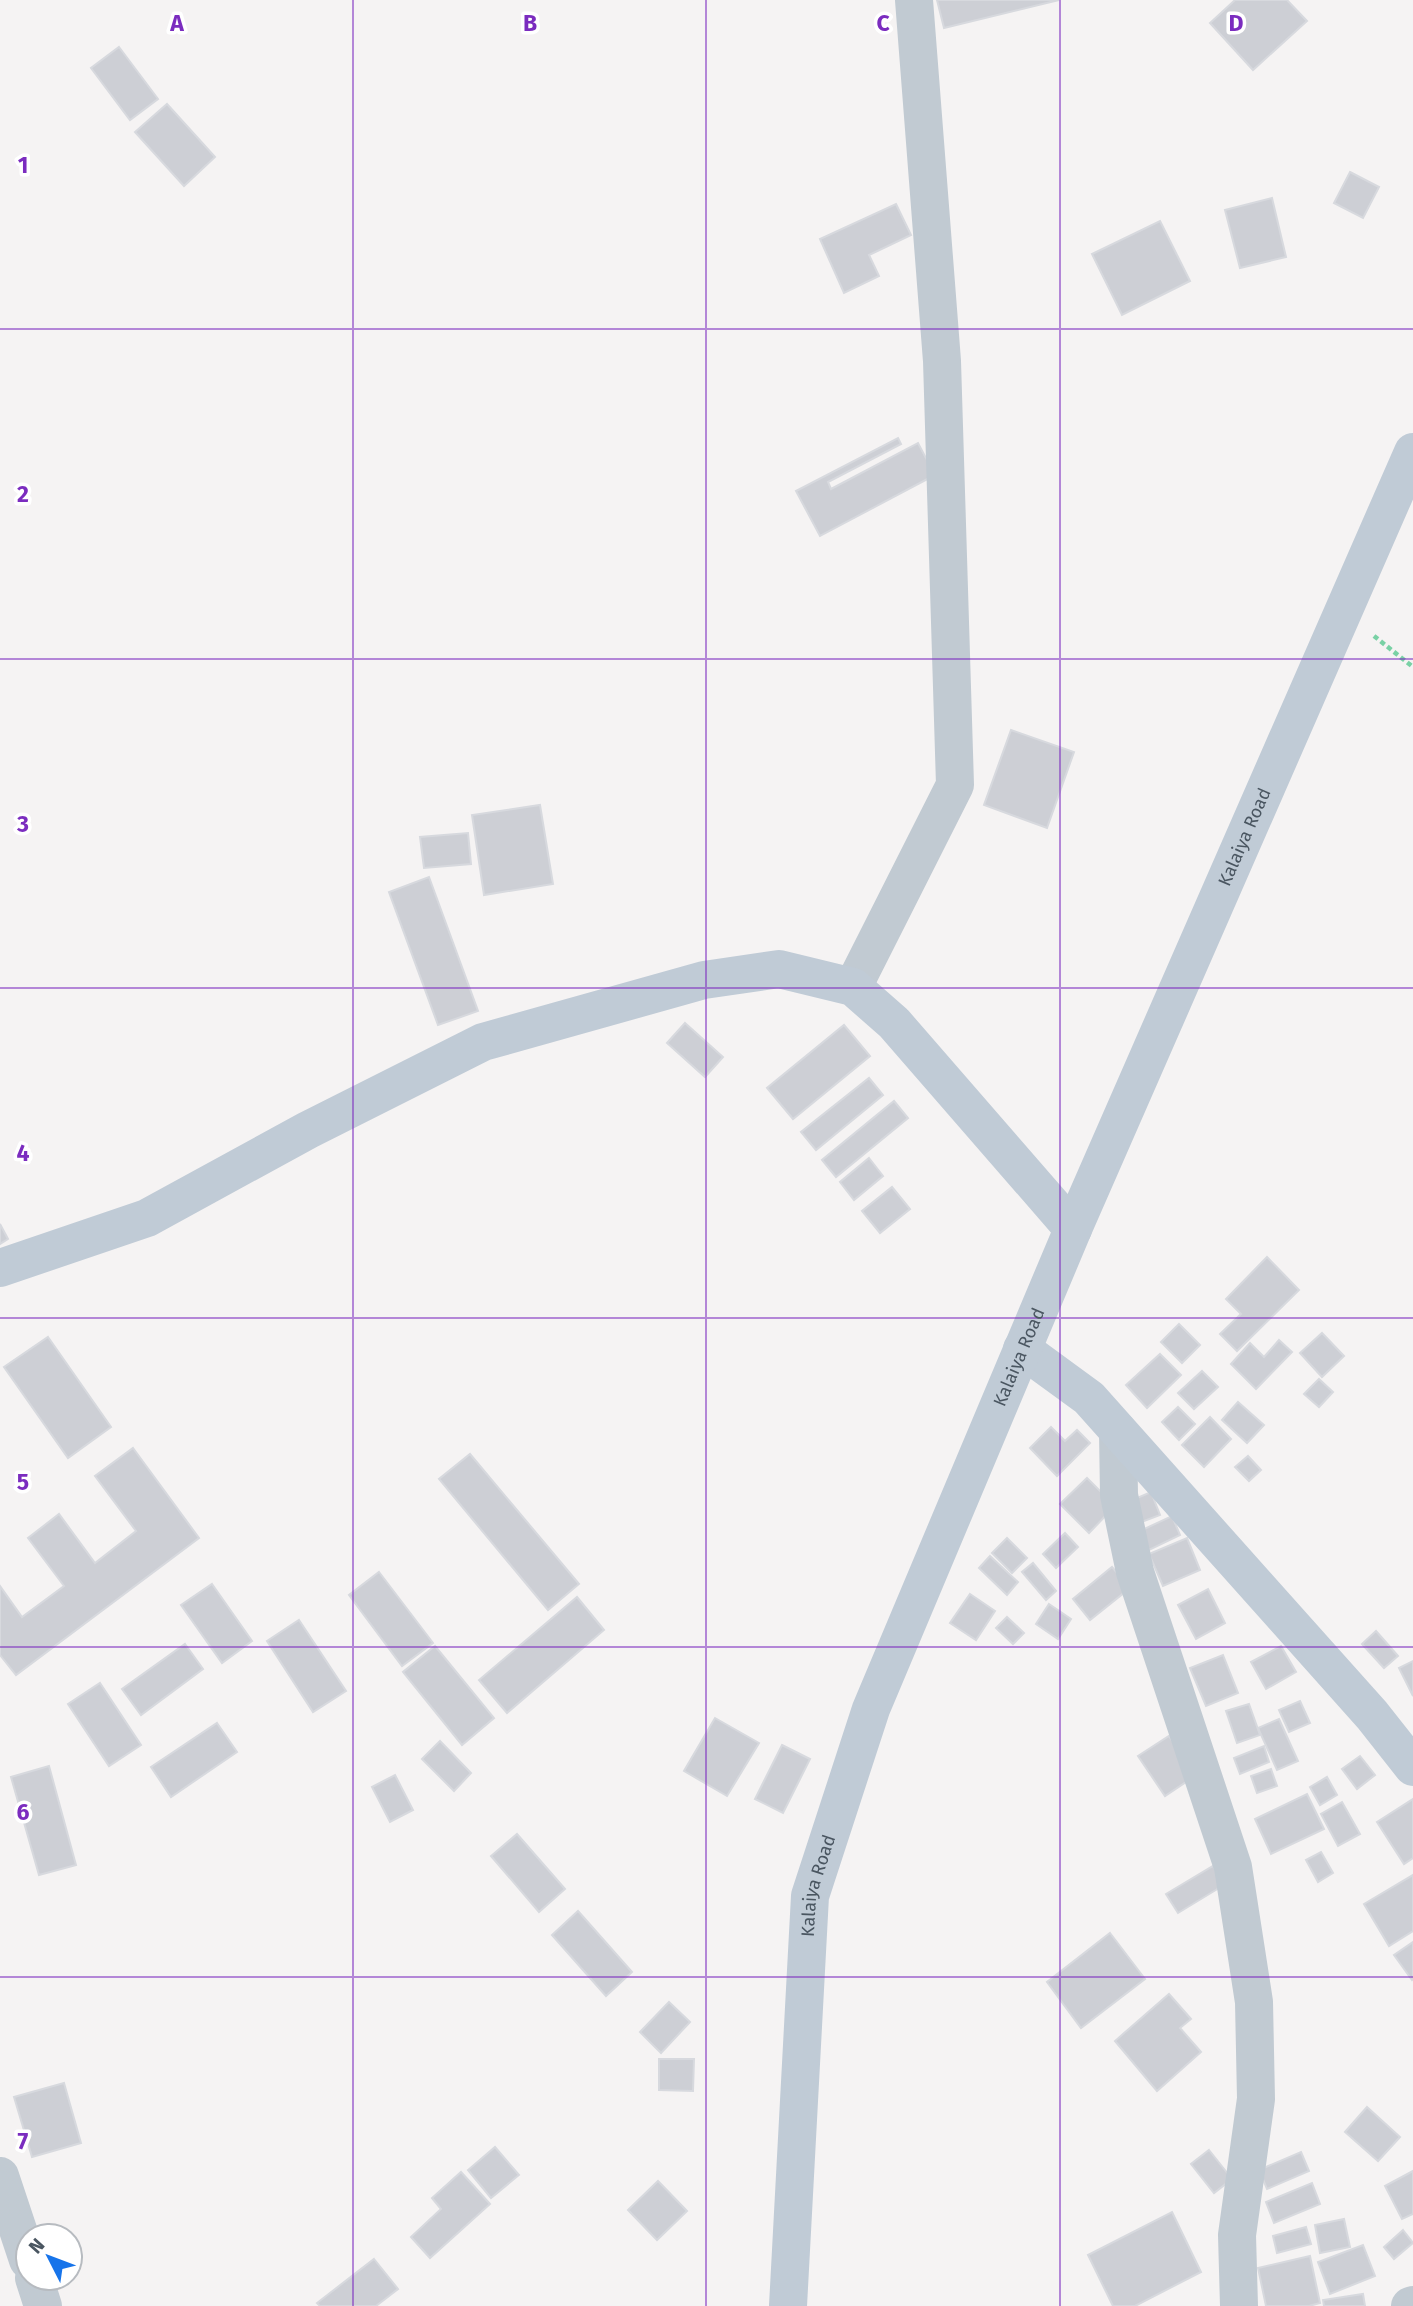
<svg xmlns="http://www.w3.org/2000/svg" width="1413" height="2306" viewBox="0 0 1413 2306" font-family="'Fira Sans',sans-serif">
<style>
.building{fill:#cdcfd5;stroke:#d7d9de;stroke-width:2}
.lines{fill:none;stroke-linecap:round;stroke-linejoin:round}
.path{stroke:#79d1a5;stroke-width:4.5;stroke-dasharray:5 3.5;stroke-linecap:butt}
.street{stroke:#c1cad2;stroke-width:38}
.secondary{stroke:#c0cbd6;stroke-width:38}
.grid{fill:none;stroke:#7b2cbf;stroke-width:2;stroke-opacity:0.55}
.labels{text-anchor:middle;stroke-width:7;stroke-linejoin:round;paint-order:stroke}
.street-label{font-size:18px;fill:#4a5661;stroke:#fff}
.grid-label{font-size:23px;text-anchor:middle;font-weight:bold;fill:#7b2cbf;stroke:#fff;stroke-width:7;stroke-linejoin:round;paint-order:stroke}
</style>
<rect width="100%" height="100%" fill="#f5f3f3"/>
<!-- building -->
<g class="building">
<path d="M937,0H1059L944,28Z"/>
<path d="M1235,0H1287L1307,21L1253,70L1210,23Z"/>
<path d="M119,47L158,99L130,120L91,68Z"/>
<path d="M167,104L215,157L184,186L135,132Z"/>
<path d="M1350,172L1379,187L1363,218L1334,203Z"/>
<path d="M1272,198L1286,257L1240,268L1225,210Z"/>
<path d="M896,204L911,235L869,255L879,276L844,293L820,239Z"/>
<path d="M1160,221L1190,281L1122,315L1092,254Z"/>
<path d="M898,438L901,444L828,482L831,489L918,443L935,475L820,536L796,491Z"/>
<path d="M1011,730L1074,752L1047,828L984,805Z"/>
<path d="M540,805L553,884L484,895L472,815Z"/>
<path d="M468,833L471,864L424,868L420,837Z"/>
<path d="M429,877L478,1011L438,1025L389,892Z"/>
<path d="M685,1023L723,1057L705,1077L667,1043Z"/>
<path d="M844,1025L870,1056L793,1119L767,1088Z"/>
<path d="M869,1078L883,1095L816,1150L801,1132Z"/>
<path d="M894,1101L908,1118L836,1177L822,1160Z"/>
<path d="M869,1158L883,1176L854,1200L840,1182Z"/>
<path d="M892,1187L910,1209L880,1233L862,1211Z"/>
<path d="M0,1224L8,1239L0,1244Z"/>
<path d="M1267,1257L1299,1290L1237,1351L1220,1334L1241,1314L1226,1299Z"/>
<path d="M1179,1324L1200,1345L1182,1363L1161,1342Z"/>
<path d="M1322,1333L1344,1356L1322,1377L1300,1353Z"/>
<path d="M48,1337L111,1427L68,1458L4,1367Z"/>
<path d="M1279,1340L1292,1352L1256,1389L1231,1364L1250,1343L1264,1357Z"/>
<path d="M1160,1354L1181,1375L1147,1408L1126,1385Z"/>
<path d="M1202,1371L1218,1387L1194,1409L1178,1393Z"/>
<path d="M1319,1379L1333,1392L1319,1407L1304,1394Z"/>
<path d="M1238,1402L1264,1425L1247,1443L1222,1420Z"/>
<path d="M1178,1407L1195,1424L1179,1440L1162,1422Z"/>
<path d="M1210,1417L1231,1439L1204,1467L1182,1445Z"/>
<path d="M1051,1427L1065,1441L1077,1430L1090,1443L1057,1476L1030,1448Z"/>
<path d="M133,1448L199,1538L16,1675L0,1655V1586L22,1617L64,1586L28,1538L59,1514L95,1563L136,1531L95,1476Z"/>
<path d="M470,1454L579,1584L548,1610L439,1479Z"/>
<path d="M1248,1456L1261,1470L1249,1481L1235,1467Z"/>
<path d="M1087,1478L1115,1506L1089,1533L1060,1504Z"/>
<path d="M1151,1492L1160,1515L1139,1523L1130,1501Z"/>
<path d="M1172,1516L1180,1535L1149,1550L1140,1531Z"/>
<path d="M1065,1533L1078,1547L1056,1568L1043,1554Z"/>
<path d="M1007,1538L1027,1558L1012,1573L992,1553Z"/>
<path d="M1187,1538L1200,1570L1163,1586L1149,1554Z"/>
<path d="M990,1556L1018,1582L1007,1595L979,1568Z"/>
<path d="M1033,1563L1056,1591L1046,1600L1022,1572Z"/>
<path d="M1112,1567L1130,1588L1090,1620L1073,1599Z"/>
<path d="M379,1572L433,1643L402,1666L349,1595Z"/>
<path d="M212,1584L252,1641L222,1663L181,1605Z"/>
<path d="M1208,1589L1225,1623L1196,1639L1178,1605Z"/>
<path d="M970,1594L995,1611L976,1640L950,1623Z"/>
<path d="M577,1597L604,1630L507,1713L479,1680Z"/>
<path d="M1049,1604L1071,1619L1058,1639L1036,1624Z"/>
<path d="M1007,1617L1024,1633L1013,1644L996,1628Z"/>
<path d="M299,1620L346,1691L313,1712L267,1641Z"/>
<path d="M1376,1631L1398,1656L1384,1668L1362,1644Z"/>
<path d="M185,1644L203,1669L141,1715L122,1689Z"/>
<path d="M435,1646L494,1718L462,1745L403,1672Z"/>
<path d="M1281,1646L1296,1672L1266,1689L1251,1662Z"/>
<path d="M1223,1655L1238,1693L1206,1706L1190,1668Z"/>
<path d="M1413,1661V1696L1399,1668Z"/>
<path d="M100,1683L141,1745L109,1766L68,1704Z"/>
<path d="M1300,1701L1310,1723L1289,1732L1279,1710Z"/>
<path d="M1249,1704L1260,1735L1237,1743L1226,1711Z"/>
<path d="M715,1718L759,1743L727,1796L684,1771Z"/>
<path d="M1279,1719L1298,1761L1277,1770L1258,1728Z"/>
<path d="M217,1723L237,1752L171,1797L151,1767Z"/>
<path d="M1169,1736L1195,1776L1165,1796L1138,1756Z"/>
<path d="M440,1741L471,1773L454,1791L422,1759Z"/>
<path d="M782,1745L810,1759L783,1813L755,1799Z"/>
<path d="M1264,1746L1269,1762L1240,1774L1234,1758Z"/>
<path d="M1360,1756L1375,1775L1357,1789L1342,1769Z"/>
<path d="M49,1766L76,1865L39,1875L11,1777Z"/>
<path d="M1271,1769L1277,1786L1257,1793L1251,1776Z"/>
<path d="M395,1775L413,1810L390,1822L372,1787Z"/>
<path d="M1327,1777L1337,1795L1320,1805L1310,1787Z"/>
<path d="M1307,1794L1324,1829L1271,1854L1255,1819Z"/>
<path d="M1413,1799V1858L1404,1864L1377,1822Z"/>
<path d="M1342,1802L1360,1834L1338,1846L1321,1814Z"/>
<path d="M517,1834L565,1889L539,1912L491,1856Z"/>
<path d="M1321,1852L1333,1873L1318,1882L1306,1860Z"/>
<path d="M1213,1866L1224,1885L1178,1913L1166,1894Z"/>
<path d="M1413,1875V1931L1389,1946L1364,1904Z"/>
<path d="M578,1911L632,1972L606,1996L552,1935Z"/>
<path d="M1110,1933L1145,1979L1081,2028L1047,1982Z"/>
<path d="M1413,1942V1979L1412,1980L1394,1955Z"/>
<path d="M1169,1994L1191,2019L1180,2028L1201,2052L1157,2091L1115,2041Z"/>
<path d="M669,2002L690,2022L661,2053L640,2032Z"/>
<path d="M659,2059H694L693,2091L659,2090Z"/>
<path d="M64,2083L81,2143L32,2157L14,2097Z"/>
<path d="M1367,2107L1400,2137L1378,2161L1345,2132Z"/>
<path d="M495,2147L519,2175L491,2198L468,2170Z"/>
<path d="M1209,2150L1232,2179L1214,2193L1191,2164Z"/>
<path d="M1301,2152L1309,2171L1267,2189L1259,2170Z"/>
<path d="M1413,2171V2214L1402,2219L1385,2186Z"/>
<path d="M461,2172L490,2204L430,2258L411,2237L441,2209L432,2198Z"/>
<path d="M658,2181L687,2211L657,2240L628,2210Z"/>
<path d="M1312,2183L1320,2204L1274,2223L1266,2202Z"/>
<path d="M1172,2212L1201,2272L1135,2306H1113L1088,2255Z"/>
<path d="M1344,2219L1350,2247L1320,2253L1315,2225Z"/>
<path d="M1306,2227L1311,2244L1277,2253L1273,2236Z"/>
<path d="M1403,2230L1413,2243L1394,2259L1384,2247Z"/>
<path d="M1363,2245L1375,2276L1330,2294L1318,2262Z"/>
<path d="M1310,2256L1320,2303L1309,2306H1266L1258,2268Z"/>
<path d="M374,2259L398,2289L376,2306H320L317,2303Z"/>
<path d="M1363,2294L1365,2306H1324L1323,2300Z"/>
</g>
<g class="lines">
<!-- path -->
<path class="path" d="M1374,636L1413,667"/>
<!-- street -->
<g class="street">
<path d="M853,987L955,785L942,361L914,0"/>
<path d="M1118,1431L1119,1495L1135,1572L1233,1867L1254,2002L1256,2099L1237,2235L1239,2306"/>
<path d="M0,2176L28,2260"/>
<path d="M34,2278L43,2306"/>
<path d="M1410,2306L1413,2305"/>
</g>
<!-- secondary -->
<g class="secondary">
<path d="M0,1268L147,1218L308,1130L483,1042L704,980L779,969L853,987L894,1023L1073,1229"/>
<path d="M1022,1349L1089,1398L1372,1715L1413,1767"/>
<path id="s1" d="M788,2306L810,1896L871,1709L1073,1229L1413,452"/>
</g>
</g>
<!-- grid -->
<path class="grid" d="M353,0V2306M706,0V2306M1060,0V2306M0,329H1413M0,659H1413M0,988H1413M0,1318H1413M0,1647H1413M0,1977H1413"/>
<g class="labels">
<!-- street labels -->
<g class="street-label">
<text dy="6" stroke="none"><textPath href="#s1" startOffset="1556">Kalaiya Road</textPath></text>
<text dy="6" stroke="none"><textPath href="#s1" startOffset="989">Kalaiya Road</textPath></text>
<text dy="6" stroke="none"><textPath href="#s1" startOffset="422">Kalaiya Road</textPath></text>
</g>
</g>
<g class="grid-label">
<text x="177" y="31">A</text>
<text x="530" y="31">B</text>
<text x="883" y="31">C</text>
<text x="1236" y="31">D</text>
<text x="23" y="173">1</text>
<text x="23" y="502">2</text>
<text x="23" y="832">3</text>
<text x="23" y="1161">4</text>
<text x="23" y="1490">5</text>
<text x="23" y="1820">6</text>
<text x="23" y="2149">7</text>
</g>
<!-- north arrow -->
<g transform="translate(49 2257) rotate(312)"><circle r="33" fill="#ffffff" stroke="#b7bbc0" stroke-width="2"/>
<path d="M0-5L12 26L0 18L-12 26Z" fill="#1774ea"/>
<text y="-10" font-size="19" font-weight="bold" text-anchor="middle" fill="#4a5661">N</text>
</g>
</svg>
